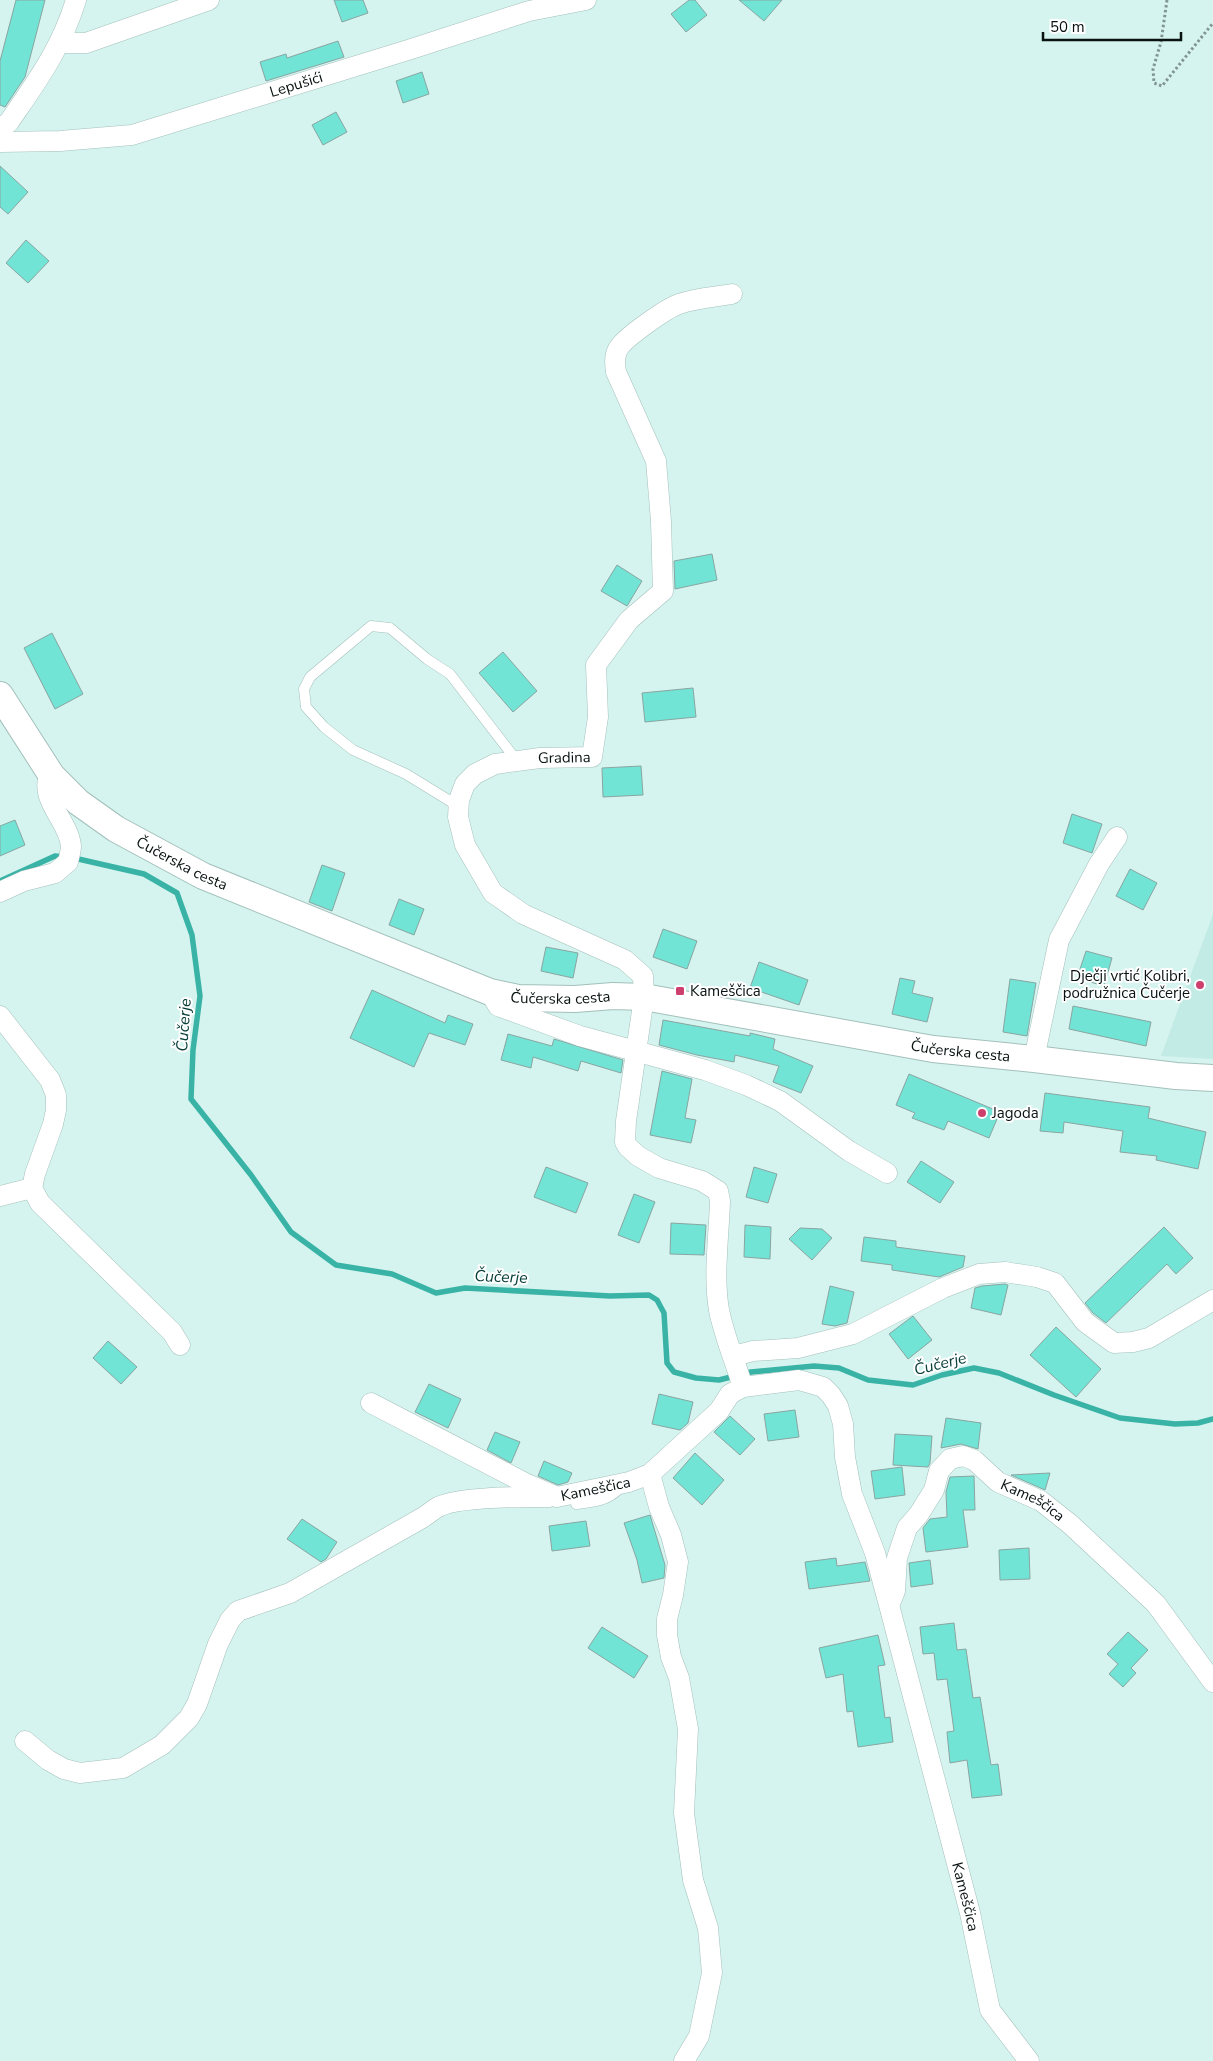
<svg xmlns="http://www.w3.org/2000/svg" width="1213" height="2061" viewBox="0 0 1213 2061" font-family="'Nunito Sans',sans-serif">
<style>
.built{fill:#c3ebe5}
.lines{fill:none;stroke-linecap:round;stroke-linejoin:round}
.stream{stroke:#39b3a6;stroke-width:5.5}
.building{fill:#71e4d6;stroke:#89a5a1}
.service-casing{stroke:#a3c0bb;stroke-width:11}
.minor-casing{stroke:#a3c0bb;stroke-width:21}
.tertiary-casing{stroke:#a3c0bb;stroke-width:28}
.path{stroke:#809592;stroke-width:3;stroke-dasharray:2.5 2.5;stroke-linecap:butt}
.service{stroke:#fff;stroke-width:10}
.minor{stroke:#fff;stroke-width:20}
.tertiary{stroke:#fff;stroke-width:26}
.poi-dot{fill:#cd406e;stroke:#fff;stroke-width:2}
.labels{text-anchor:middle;stroke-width:4;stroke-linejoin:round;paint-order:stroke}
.street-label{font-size:15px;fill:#081211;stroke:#fff}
.poi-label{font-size:15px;fill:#081211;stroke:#fff;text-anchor:start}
.water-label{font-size:16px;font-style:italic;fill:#09403b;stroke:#fff}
</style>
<rect width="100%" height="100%" fill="#d6f4ef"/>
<!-- built -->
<path class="built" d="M1213,914V1059L1161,1056Z"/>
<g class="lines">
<!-- stream -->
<g class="stream">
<path d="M74,858L144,874L177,893L192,935L200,996L193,1050L191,1099L251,1175L291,1232L336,1265L392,1274L436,1293L465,1288L610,1296L649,1295L657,1300L664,1313L667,1363L674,1372L696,1378L719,1380L751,1372L814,1366L839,1368L868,1380L913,1385L942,1375L974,1368L999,1373L1054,1395L1120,1418L1175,1424L1198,1423L1213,1419"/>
<path d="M0,881L55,856L65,857"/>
</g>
</g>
<!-- building -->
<g class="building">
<path d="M16,0H45L25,77L5,107L0,105V61Z"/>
<path d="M334,0H363L368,13L342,22Z"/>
<path d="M689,0H695L707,15L686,32L671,14Z"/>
<path d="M739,0H782L764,21Z"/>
<path d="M338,41L344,57L266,81L260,62L286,54L287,58Z"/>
<path d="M422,72L429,94L403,103L396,81Z"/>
<path d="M336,112L347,132L323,145L312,125Z"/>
<path d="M0,166L28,192L8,214L0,207Z"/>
<path d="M26,240L49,261L28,283L6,263Z"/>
<path d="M712,554L717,580L675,589L674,561Z"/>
<path d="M617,565L642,581L627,606L601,591Z"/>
<path d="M52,633L83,694L55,709L24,648Z"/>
<path d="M503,652L537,691L513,712L479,673Z"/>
<path d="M693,688L696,717L645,722L642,693Z"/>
<path d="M641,766L643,795L603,797L602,768Z"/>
<path d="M1072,814L1102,824L1092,853L1063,843Z"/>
<path d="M15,820L25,845L0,856V826Z"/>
<path d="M322,865L345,873L332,911L309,902Z"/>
<path d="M1130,869L1157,883L1143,910L1116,896Z"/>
<path d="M399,899L424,909L414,935L389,925Z"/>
<path d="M663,929L697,941L687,969L653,957Z"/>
<path d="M546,947L578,953L573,978L541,971Z"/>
<path d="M1086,951L1112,958L1104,986L1077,978Z"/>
<path d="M759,962L808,980L799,1005L750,988Z"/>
<path d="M900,978L915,981L912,993L933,998L927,1022L892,1014Z"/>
<path d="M1010,979L1036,983L1027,1036L1003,1032Z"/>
<path d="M372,990L445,1023L448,1015L473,1024L465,1045L429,1033L414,1067L350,1038Z"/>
<path d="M1073,1006L1151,1022L1146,1046L1069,1029Z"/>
<path d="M663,1020L750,1036V1033L775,1039L773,1049L813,1066L801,1093L773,1082L779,1066L735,1055L734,1062L697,1055L659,1045Z"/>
<path d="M508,1034L552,1046L554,1039L623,1060L621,1073L581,1061L578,1071L533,1057L531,1068L501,1060Z"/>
<path d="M662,1071L692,1079L685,1118L696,1120L691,1143L650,1135Z"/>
<path d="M909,1074L1000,1112L989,1138L948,1121L944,1130L912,1118L915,1113L896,1105Z"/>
<path d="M1045,1093L1150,1107L1148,1118L1206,1132L1198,1169L1156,1160L1157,1156L1120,1152L1123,1131L1064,1122L1063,1133L1040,1131Z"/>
<path d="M921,1161L954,1182L940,1203L907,1182Z"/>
<path d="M546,1167L588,1183L576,1213L534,1197Z"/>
<path d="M754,1167L777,1174L768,1203L746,1197Z"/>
<path d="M634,1194L655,1202L639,1243L618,1235Z"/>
<path d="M671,1223L706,1225L704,1255L670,1254Z"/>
<path d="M745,1225L771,1227L770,1259L744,1257Z"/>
<path d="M1164,1227L1193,1258L1176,1274L1167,1264L1106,1323L1093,1313L1085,1303Z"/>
<path d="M800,1228L822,1229L832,1238L812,1260L789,1239Z"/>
<path d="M864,1237L896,1241V1247L965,1256L963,1267L939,1277L892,1270V1265L861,1261Z"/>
<path d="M1005,1284L1008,1285L1001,1315L971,1308L975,1288L982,1286Z"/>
<path d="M830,1286L854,1292L847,1323L835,1326L822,1324Z"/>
<path d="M913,1316L932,1340L908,1359L889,1334Z"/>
<path d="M1056,1327L1101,1369L1076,1397L1030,1355Z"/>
<path d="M108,1341L137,1367L121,1384L93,1358Z"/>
<path d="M429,1384L461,1399L448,1428L415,1412Z"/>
<path d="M659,1394L693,1402L688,1423L680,1430L652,1424Z"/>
<path d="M795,1410L799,1437L768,1441L764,1414Z"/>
<path d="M730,1416L755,1439L740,1455L714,1432Z"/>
<path d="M946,1418L981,1423L978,1449L961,1444L941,1448Z"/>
<path d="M495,1432L520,1442L511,1463L487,1450Z"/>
<path d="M895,1434L932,1436L930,1463L928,1467L893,1465Z"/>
<path d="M695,1453L724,1480L702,1505L673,1478Z"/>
<path d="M544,1461L572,1473L568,1482L558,1485L538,1476Z"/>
<path d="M902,1467L905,1495L875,1499L871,1471Z"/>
<path d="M1050,1473L1045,1490L1011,1475Z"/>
<path d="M974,1476L975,1510H963L968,1547L926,1552L923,1528L930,1519L947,1517L946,1492L950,1477Z"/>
<path d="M650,1515L665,1565L664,1578L642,1583L637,1560L624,1523Z"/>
<path d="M302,1519L337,1542L326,1559L321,1562L287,1539Z"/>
<path d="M586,1521L590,1546L552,1551L549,1526Z"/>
<path d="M1029,1548L1030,1579L1000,1580L999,1550Z"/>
<path d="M836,1558L837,1566L865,1562L870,1581L809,1589L805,1562Z"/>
<path d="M930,1560L933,1584L911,1587L909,1563Z"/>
<path d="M954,1623L957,1650L966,1649L973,1698L980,1697L991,1765L998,1764L1002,1795L972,1798L967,1760L950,1763L947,1732L954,1731L947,1679L937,1680L934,1653L923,1654L920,1627Z"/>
<path d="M602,1627L648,1656L634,1678L588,1648Z"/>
<path d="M1128,1632L1148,1650L1131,1668L1136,1673L1123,1687L1109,1674L1118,1664L1107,1654Z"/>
<path d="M878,1635L885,1665L878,1666L885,1718L890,1717L893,1742L858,1747L853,1711L847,1712L843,1674L826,1678L819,1648Z"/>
</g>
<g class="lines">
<defs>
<g id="service">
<path d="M458,806L406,774L353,750L324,727L306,707L304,689L310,677L371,626L390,628L427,659L450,674L517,761"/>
<path d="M576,1504C593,1502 607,1501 619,1489"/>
</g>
<g id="minor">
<path d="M60,43H86L209,0"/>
<path d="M0,129L9,122C37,81 61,49 76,0"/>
<path id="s1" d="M0,142L60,141L132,135L408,50L529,11L586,0"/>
<path d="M0,892L24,881L55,873L68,862C69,857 71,851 71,846C69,821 38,799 50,774"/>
<path d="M490,992L498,1006L580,1036L705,1070L746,1085L780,1101L849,1151L887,1173"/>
<path d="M0,1016L50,1080L56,1095V1110L53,1124L35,1174L32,1188L40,1203L172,1332L180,1345"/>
<path d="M1034,1059L1059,940L1099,864L1117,837"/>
<path d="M0,1196L32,1188"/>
<path d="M734,1356L753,1351L798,1348L853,1334L943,1288L979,1274L1005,1272L1037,1277L1055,1283L1085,1322L1114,1343L1133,1342L1149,1338L1213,1300"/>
<path id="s2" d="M743,1387L799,1380L823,1387L831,1395L838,1406L843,1424L845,1457L852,1494L875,1553L889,1605L970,1913L990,2010L1029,2061"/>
<path id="s3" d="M371,1403L527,1484L557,1497L629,1482L650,1474L719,1411L730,1394L743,1387C735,1361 724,1336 719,1310C713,1275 719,1236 720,1201L718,1191L702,1181L659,1168L638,1156L628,1147L625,1142L626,1121L644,997L643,976L625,960L523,914L493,893L465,845L458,817L459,800L465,784L475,774L495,764L540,758L592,757L598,717L596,665L629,620L663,591L661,521L656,461L616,372C615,364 614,357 618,349C624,338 667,308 679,304C696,298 715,297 732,294"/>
<path d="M650,1474L659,1507L671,1535L678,1562L673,1595L667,1619V1635L671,1657L679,1678L688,1729L684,1813L693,1880L708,1928L712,1973L699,2036L684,2061"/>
<path id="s4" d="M891,1601L895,1591L897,1558L907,1528L919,1514L934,1490L939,1471L950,1459L963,1456L974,1460L998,1482L1041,1501L1070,1524L1156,1604L1213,1682"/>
<path d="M25,1741L48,1760L64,1769L80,1773L123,1768L162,1745L189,1718L197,1704L218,1644L230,1620L238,1611L290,1593L422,1518C427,1515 433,1510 438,1507C460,1496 524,1497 550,1497"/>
</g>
<g id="tertiary">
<path id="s5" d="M0,695L52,776L78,802L116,829L203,876L490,992L518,998L575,999L613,996L644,997L933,1049L1034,1059L1176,1076L1213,1078"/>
</g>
</defs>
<!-- service casing -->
<use href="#service" class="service-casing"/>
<!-- minor casing -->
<use href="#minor" class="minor-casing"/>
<!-- tertiary casing -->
<use href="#tertiary" class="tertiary-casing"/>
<!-- path -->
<path class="path" d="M1167,0L1161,42L1153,69L1154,83L1162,86L1213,23"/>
<!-- service -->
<use href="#service" class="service"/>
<!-- minor -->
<use href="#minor" class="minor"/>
<!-- tertiary -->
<use href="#tertiary" class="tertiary"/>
</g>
<!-- markers -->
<g class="poi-dot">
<circle cx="1200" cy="985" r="5"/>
<rect x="675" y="986" width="10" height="10" rx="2.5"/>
<circle cx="982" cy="1113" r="5"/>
</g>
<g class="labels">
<!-- street labels -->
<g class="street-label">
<text dy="5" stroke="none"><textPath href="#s1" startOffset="304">Lepušići</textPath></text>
<text dy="5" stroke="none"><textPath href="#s3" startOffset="1305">Gradina</textPath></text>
<text dy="5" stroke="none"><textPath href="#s5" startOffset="254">Čučerska cesta</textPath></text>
<text dy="5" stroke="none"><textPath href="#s5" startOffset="659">Čučerska cesta</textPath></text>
<text dy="5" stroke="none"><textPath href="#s5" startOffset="1064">Čučerska cesta</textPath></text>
<text dy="5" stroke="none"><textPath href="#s3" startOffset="248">Kameščica</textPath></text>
<text dy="5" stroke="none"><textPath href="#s4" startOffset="255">Kameščica</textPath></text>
<text dy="5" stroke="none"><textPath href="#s2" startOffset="614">Kameščica</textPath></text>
</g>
<!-- poi labels -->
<g class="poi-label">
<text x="1190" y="981" text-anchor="end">Dječji vrtić Kolibri,<tspan x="1190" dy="17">podružnica Čučerje</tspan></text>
<text x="690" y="996">Kameščica</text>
<text x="992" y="1118">Jagoda</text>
</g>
<!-- water labels -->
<g class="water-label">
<text transform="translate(183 1025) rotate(-86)" y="6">Čučerje</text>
<text transform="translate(501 1276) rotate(2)" y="6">Čučerje</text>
<text transform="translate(940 1363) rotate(-14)" y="6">Čučerje</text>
</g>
</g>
<!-- scale -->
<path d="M1043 32v8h138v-8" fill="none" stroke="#081211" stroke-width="2.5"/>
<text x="1050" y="32" font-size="15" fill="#081211" stroke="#ffffff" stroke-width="4" paint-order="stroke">50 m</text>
</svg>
